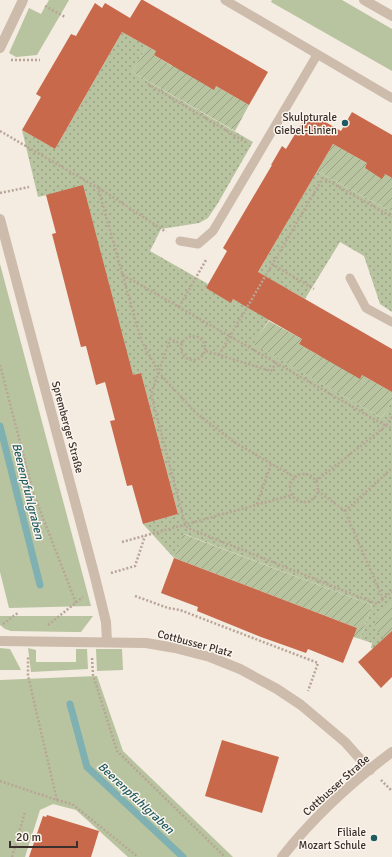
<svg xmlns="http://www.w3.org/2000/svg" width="392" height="857" viewBox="0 0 392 857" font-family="Signika,sans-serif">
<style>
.grass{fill:#b8c4a0}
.park{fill:url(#park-dots)}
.garden{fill:url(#garden-furrows)}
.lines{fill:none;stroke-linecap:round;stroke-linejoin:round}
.stream{stroke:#7fb0b2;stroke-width:7}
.building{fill:#c8694b}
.path{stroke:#b9a596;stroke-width:2.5;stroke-dasharray:2 2;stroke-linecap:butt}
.service{stroke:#cdbbac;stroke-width:9}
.minor{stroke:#cdbbac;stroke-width:10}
.tertiary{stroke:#cdbbac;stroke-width:10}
.poi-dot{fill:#1f5a5e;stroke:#fbf5ee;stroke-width:1.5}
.labels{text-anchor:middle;stroke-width:3;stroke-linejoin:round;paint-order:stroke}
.poi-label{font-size:11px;fill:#3b302b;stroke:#fbf5ee;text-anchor:end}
.street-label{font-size:11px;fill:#3b302b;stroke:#fbf5ee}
.water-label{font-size:12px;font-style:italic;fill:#1f5a5e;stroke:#fbf5ee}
</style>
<defs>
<pattern id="park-dots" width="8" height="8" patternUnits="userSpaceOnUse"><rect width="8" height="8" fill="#b8c4a0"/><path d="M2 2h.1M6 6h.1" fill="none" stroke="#97a083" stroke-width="1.8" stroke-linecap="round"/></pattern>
<pattern id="garden-furrows" width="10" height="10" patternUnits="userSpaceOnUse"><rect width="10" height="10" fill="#b8c4a0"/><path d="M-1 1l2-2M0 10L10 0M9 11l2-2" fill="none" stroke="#97a083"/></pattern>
</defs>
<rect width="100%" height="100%" fill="#f4ebe1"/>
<!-- grass -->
<g class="grass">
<path d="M49,0H69L37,55L16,57L9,53L29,8L41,14Z"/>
<path d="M272,0H342L392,29V71L271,2Z"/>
<path d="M0,264L91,606L9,608L0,572Z"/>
<path d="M0,616H93L81,632H73L11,631L5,629L0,625Z"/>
<path d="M0,648L10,649L21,670H0Z"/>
<path d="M28,648L36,650V662H76V649H87L88,669L31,672Z"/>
<path d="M96,649H122L123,670L97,671Z"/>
<path d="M97,676L123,751L233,857H128L76,810L53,804L40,810L25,857H0V680Z"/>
</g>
<!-- park -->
<path class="park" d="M122,32L147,46L132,72L253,142L218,203L208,218L199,223L161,229L150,251L208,284L206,288L231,302L233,299L240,303L317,171L392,212V312L380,304L364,256L340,242L305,299L288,289L254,344L382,418L392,401V598L381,609L388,641L378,651L371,648L372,643L360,639L372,605L184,534L174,558L143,524L178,514L141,373L133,375L47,195L38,197L22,130L55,149Z"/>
<!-- garden -->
<g class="garden">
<path d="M147,46L156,51L154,55L172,66L174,62L249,105L235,131L132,72Z"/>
<path d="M333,144L367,163L365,168L382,178L385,174L392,178V212L317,171Z"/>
<path d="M269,321L302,339L299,344L316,354L362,375L392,392V401L382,418L253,344Z"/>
<path d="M183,534L372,605L360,639L353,637L357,628L174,558Z"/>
<path d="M392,598V631L388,641L374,628L381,609Z"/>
</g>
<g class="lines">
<!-- stream -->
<g class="stream">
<path d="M0,426L40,585"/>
<path d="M70,704L87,767L183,857"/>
</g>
</g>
<!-- building -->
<g class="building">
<path d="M141,0H143L268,72L249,105L216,86L214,90L154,55L156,51L122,32L55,149L22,130L41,97L36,94L71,34L76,36L95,3L102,8L105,3L130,18Z"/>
<path d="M352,112L392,135V178L385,174L382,179L365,168L367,163L333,144L258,272L392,349V392L362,375L360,379L299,344L302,339L269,320L233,299L231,303L206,288L227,251L223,248L272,165H271L282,146L286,149L306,116L312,121L315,116L341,131Z"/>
<path d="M83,185L133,375L141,373L178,514L143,524L132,485L127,486L110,421L115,420L105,382L96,385L86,346L81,347L52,234L56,233L46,195Z"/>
<path d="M174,558L357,628L343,663L308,649L306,653L261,637L197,611L198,607L161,593Z"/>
<path d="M392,631V677L381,688L358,662Z"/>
<path d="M222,740L279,757L262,813L205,796Z"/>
<path d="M47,815L99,831L91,857H29L43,816L46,817Z"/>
</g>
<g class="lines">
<!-- path -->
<g class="path">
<path d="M45,6L65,17"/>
<path d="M11,60H40"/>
<path d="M148,84L247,143"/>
<path d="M0,131L98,188L141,340L159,373L195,412L234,442L296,478"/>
<path d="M99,188L166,232"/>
<path d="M0,193L29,187"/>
<path d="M272,264L314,289"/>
<path d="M123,275L386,426L392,416"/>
<path d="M179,307L206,260"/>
<circle cx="193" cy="348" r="12"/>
<path d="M182,344L170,339L151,394L185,524L188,528L377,604L383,599"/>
<path d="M206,351L271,371L276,363"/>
<path d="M219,355L323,178L392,217"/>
<path d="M0,365L33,492L76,603"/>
<circle cx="304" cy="488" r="14"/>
<path d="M316,481L386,426L392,428"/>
<path d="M318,491L345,511L383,599L392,591"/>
<path d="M257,504L271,464"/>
<path d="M345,511L392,468"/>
<path d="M122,542L292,495"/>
<path d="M111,573L135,566L145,536"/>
<path d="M135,596L168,608L180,610L318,663L308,691"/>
<path d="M3,624L19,612"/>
<path d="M48,625L83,597"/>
<path d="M92,658L93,675L117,751L225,857"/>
<path d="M381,780L392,791"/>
<path d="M0,781L57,800L28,676V657"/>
<path d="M57,800L72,804L138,857"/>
<path d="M12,857L25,812"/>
</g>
<!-- service -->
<g class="service">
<path d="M225,0L392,98"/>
<path d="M180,241L198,244L213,231L317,55"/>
<path d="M350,278L366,308L392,322"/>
</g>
<!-- minor -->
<g class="minor">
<path d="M0,48L23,0"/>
<path d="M0,219L95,577L106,622L107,642"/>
<path d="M0,641L146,643L175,648L210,657L240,669L277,689L301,705L345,742L370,770"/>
<path d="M282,857C312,819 353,781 392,752"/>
</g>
<!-- tertiary -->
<path class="tertiary" d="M364,0L392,16"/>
</g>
<!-- markers -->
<g class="poi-dot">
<circle cx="345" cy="123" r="4"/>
<circle cx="374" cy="838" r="4"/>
</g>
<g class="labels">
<!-- poi labels -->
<g class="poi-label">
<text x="337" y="121">Skulpturale<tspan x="337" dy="13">Giebel-Linien</tspan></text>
<text x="366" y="836">Filiale<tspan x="366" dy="13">Mozart Schule</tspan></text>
</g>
<!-- street labels -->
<g class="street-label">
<text transform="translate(68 427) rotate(75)" y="4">Spremberger Straße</text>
<text transform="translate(195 643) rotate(15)" y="4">Cottbusser Platz</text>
<text transform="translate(336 785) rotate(-42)" y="4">Cottbusser Straße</text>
</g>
<!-- water labels -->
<g class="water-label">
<text transform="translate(28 491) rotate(76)" y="4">Beerenpfuhlgraben</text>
<text transform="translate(136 798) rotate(43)" y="4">Beerenpfuhlgraben</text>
</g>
</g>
<!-- scale -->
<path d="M10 841v6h67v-6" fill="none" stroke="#3b302b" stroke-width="2"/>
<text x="16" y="841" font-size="12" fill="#3b302b" stroke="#fbf5ee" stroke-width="3" paint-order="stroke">20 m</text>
</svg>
